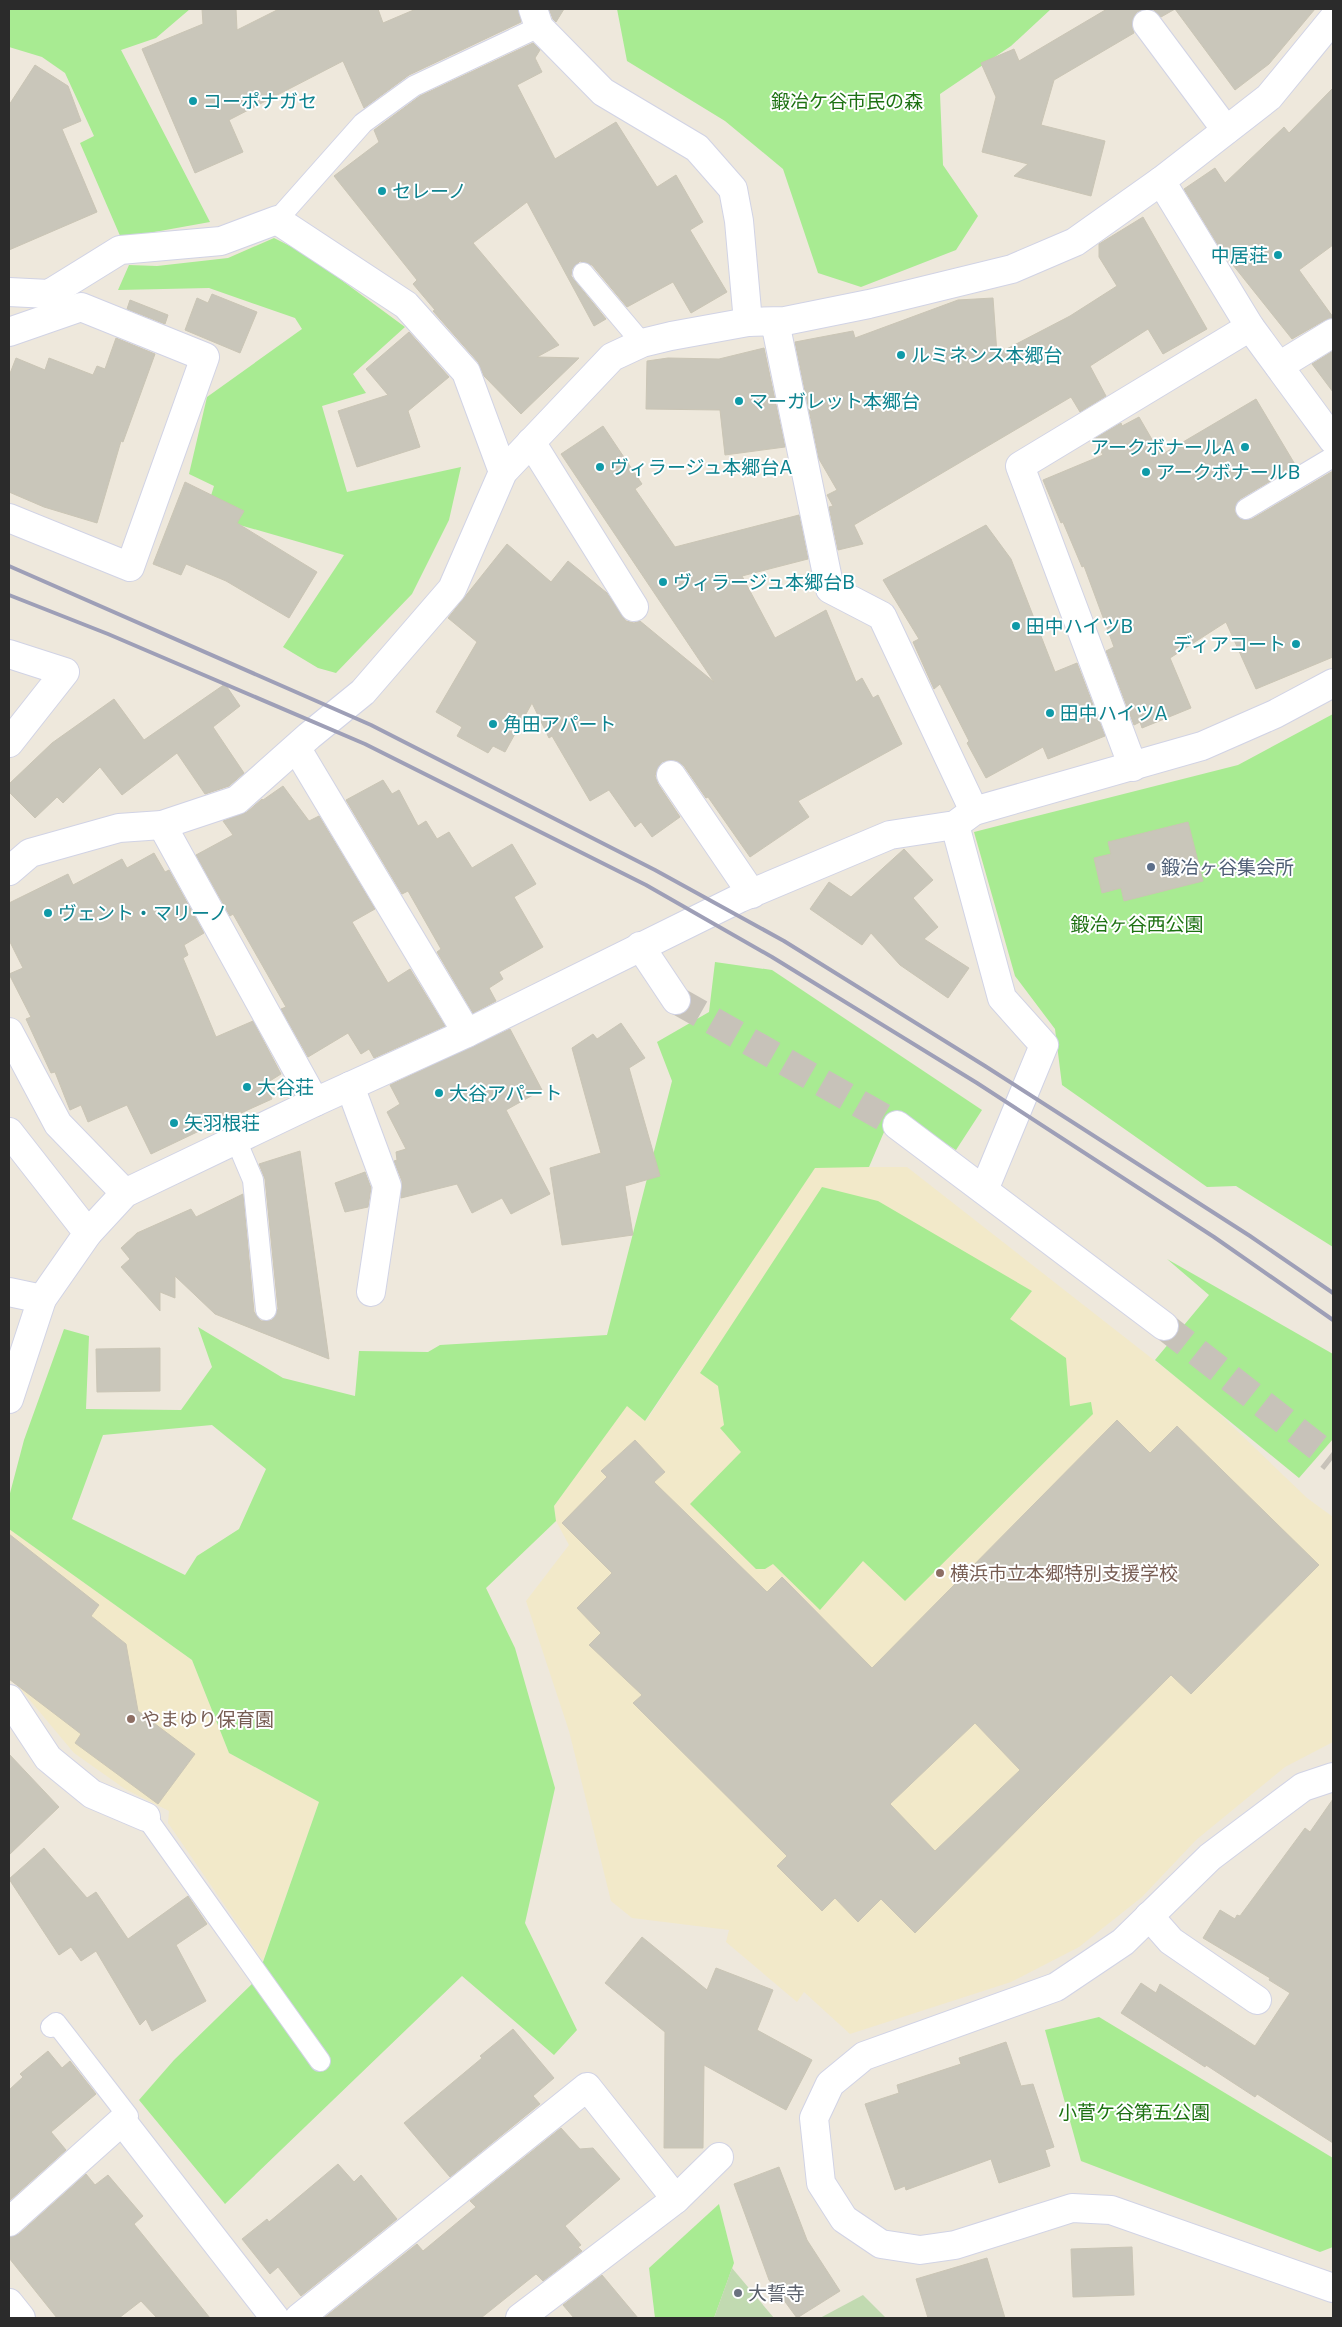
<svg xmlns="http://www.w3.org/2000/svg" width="1342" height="2327" viewBox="0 0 1342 2327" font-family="Commissioner,'Noto Sans JP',sans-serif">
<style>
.education{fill:#f2e9c9}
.green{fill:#a8eb92;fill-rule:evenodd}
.cemetery{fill:#c1dab1}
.building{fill:#c9c6ba;stroke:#cac5b5;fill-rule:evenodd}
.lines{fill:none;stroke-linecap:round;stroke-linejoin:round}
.minor-tunnel{stroke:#c7c2b9;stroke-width:28;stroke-dasharray:28 14;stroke-linecap:butt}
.service-casing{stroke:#d1d3e5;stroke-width:22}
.minor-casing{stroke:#d1d3e5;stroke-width:30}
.service{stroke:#fff;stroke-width:20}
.minor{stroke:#fff;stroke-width:28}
.rail{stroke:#9e9fb7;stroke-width:4}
.culture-dot{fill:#0f9aa8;stroke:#fff;stroke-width:2}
.service-dot{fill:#5c6f8a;stroke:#fff;stroke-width:2}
.education-dot{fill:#8d6e63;stroke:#fff;stroke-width:2}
.worship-dot{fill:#6b7280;stroke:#fff;stroke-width:2}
.labels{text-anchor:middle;stroke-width:4;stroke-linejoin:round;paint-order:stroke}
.culture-label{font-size:19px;fill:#0d838f;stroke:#fff;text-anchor:start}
.park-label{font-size:19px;fill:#1d7112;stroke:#fff}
.service-label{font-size:19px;fill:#4e5e75;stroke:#fff;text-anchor:start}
.education-label{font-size:19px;fill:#785e54;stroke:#fff;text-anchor:start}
.worship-label{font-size:19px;fill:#5b616d;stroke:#fff;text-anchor:start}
</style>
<rect width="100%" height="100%" fill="#eee8dc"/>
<!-- education -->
<g class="education">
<path d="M815,1167H907L1205,1400L1307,1498L1333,1517V1742L1285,1767L1196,1840L1142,1897L1079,1947L1011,1982L850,2034L804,1992L797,2002L726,1942L729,1930L632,1918L611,1901L569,1731L526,1601L569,1545L556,1521L554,1506L627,1405L646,1421Z"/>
<path d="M9,1529L192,1660L229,1753L319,1802L263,1961L168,1823L169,1811L125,1789L74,1753L18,1686L9,1671Z"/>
</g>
<!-- green -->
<g class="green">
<path d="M9,9H190L156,38L121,50L210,222L121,238L80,143L94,136L65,73L42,57L9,47Z"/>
<path d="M617,9H1051L1011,46L940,94L943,165L978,216L956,250L861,287L818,273L783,169L725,121L627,61Z"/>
<path d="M274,238L306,254L405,327L353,374L366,393L322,406L347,492L461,467L449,520L412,594L336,673L318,668L283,647L344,555L205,515L214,486L189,474L207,397L302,329L295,318L209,288L118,290L129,265L157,266L228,258Z"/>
<path d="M1333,714V1247L1236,1186L1207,1187L1062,1085L1055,1029L1015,976L974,832L1238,765Z"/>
<path d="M715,962L772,970L982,1110L956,1150L893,1111L869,1167L815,1168L645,1421L627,1406L554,1506L556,1521L486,1588L515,1648L555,1788L525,1923L577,2030L554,2055L462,1976L225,2204L139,2100L174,2060L257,1979L319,1802L229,1753L192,1660L9,1529V1497L24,1440L64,1329L89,1336L86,1409L181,1410L212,1367L198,1327L283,1378L355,1396L359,1351L428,1352L440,1345L607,1335L672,1081L657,1042L709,1012ZM212,1425L266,1469L239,1529L197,1556L185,1575L72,1519L103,1435Z"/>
<path d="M822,1187L878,1201L1032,1291L1010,1319L1066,1358L1070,1406L1091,1402L1093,1414L905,1601L863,1561L820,1610L773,1564L765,1569H756L690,1504L741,1452L720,1428L724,1425L718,1386L700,1373Z"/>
<path d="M1167,1259L1333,1354V1439L1299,1478L1155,1360L1209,1295Z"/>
<path d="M1099,2017L1333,2158V2247L1320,2252L1081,2161L1045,2030Z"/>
<path d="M719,2204L734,2263L714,2318H655L649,2268Z"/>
</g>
<!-- cemetery -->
<g class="cemetery">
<path d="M732,2268L774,2318H714Z"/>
<path d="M863,2295L886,2318H820Z"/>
</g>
<!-- building -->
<g class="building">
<path d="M202,9H236L237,30L279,9H378L383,23L416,9H518L521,22L409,75L364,108L343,61L229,120L243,152L195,173L142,49L203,24Z"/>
<path d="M549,9H564L556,22L553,19Z"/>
<path d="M1107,9H1144L1137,12L1133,18L1132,26L1134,33L1054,80L1041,125L1105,141L1091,196L1014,176L1028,164L982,152L996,97L981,63L1014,49L1019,61Z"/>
<path d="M1147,9H1315L1269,64L1235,90L1175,9L1161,17L1154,10Z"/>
<path d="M533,43L540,50L535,58L542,72L517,85L555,159L616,122L657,187L676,175L703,222L690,230L727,292L691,313L673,282L627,307L592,265L580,261L572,269L571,276L606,319L594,326L527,202L473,243L559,345L537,357L579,358L521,414L484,376L478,362L433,311L435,310L413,284L417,280L334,176L379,142L374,130L420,96Z"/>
<path d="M35,65L68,86L81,121L62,129L97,212L9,250V105Z"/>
<path d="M1333,88V245L1299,270L1333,317L1325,320L1292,339L1221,250L1184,189L1215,168L1225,183L1284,127L1289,133Z"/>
<path d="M1143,217L1207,329L1163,354L1148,329L1090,366L1106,396L1080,412L1071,397L854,525L863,544L838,550L829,507L833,506L827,495L837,490L819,459L795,342L853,331L855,338L958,300L993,298L997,354L1070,316L1117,286L1099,257V244Z"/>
<path d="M212,294L257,312L240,353L185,330L197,298L208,303Z"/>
<path d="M130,300L168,315L165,324L127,309Z"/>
<path d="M409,332L449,377L408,411L420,447L357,467L338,411L388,395L366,369Z"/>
<path d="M116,338L155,354L123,442L121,441L97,523L44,507L9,492V376L16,358L45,370L49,358L93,375L97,366L105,369Z"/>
<path d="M764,348L785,447L725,455L720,410L646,409L647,361L668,358L719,359Z"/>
<path d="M1333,351V392L1312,364Z"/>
<path d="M1256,399L1296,466L1240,499L1234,510L1240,519H1252L1333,471V657L1256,689L1226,622L1170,658L1191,708L1142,728L1140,722L1134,725L1106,651L1114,647L1084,566L1082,567L1063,522L1061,523L1043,480L1103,455L1094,439L1121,423L1122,426L1139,417L1161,455Z"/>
<path d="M603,426L642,484L635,489L675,547L799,515L808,559L742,576L775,638L826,610L856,682L862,678L873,698L878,695L902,744L798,801L809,817L750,857L708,797L706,798L684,766L677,761L669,760L662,762L657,769L655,776L658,784L680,817L652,837L641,822L635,827L609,790L590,801L552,736L549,738L532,703L505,752L493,746L488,753L457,736L462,727L436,712L477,642L448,618L507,544L551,582L568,561L607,593L626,621L634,623L640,621L714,682L561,454Z"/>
<path d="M185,482L244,511L237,523L317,572L289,618L226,581L186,564L181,575L153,564Z"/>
<path d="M986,525L1011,559L1055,672L1077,663L1105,736L1048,759L1043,747L986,778L967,743L969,741L940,684L934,689L913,642L919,639L883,580Z"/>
<path d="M225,684L240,706L213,727L244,773L229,786L205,794L177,753L122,795L100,767L63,803L57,797L35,818L9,792V784L52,743L114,699L144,740Z"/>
<path d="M383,780L392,794L399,790L418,826L426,821L437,839L449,832L472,868L512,844L536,884L514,897L543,947L499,972L503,979L489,988L496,1001L473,1013L437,952L441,949L408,891L402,894L346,800Z"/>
<path d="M283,786L309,821L319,816L375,909L352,922L388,983L410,969L445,1026L374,1058L369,1049L361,1054L348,1033L308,1057L281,1009L286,1007L233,914L230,916L196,855L233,835L223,821L247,812L262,799L263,800Z"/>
<path d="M1188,822L1203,881L1124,901L1121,888L1102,893L1094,858L1111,854L1108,842Z"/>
<path d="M904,849L933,880L913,898L938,927L924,939L969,968L948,998L900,965L871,933L862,945L810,909L829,882L851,897Z"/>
<path d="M154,853L165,872L169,870L204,933L184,945L188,955L183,958L216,1037L253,1021L281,1074L265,1084L272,1099L241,1113V1111L151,1154L127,1105L88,1122L81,1105L70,1110L55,1072L51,1073L26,1019L31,1017L9,974L23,968L9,940V903L68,874L73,885L122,859L127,868Z"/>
<path d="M621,1023L645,1058L629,1068L660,1176L625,1186L633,1235L562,1245L550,1168L601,1153L572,1048L593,1034L597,1039Z"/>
<path d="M510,1029L542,1090L506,1110L550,1194L511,1214L502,1198L472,1213L457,1184L401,1198L402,1181L394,1161L397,1160L396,1152L406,1149L387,1112L400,1104L390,1085Z"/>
<path d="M300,1151L329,1359L215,1314L175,1276V1298L160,1292V1311L121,1267L130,1259L121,1248L137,1233L191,1209L196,1217L243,1194L254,1312L261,1321L272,1320L278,1309L265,1179L259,1164Z"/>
<path d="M365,1172L371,1188L368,1207L345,1212L335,1183Z"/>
<path d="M160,1348V1391L97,1392L96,1349Z"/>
<path d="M1117,1420L1150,1453L1177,1426L1319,1565L1191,1694L1171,1675L915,1933L881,1899L858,1922L835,1898L822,1911L777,1866L787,1856L633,1703L642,1695L589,1645L601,1633L577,1608L612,1573L562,1523L607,1477L601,1471L635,1440L665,1472L654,1482L767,1592L782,1577L872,1668ZM975,1723L1020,1770L935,1851L890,1804Z"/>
<path d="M9,1534L99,1605L91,1616L126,1644L138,1711L195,1754L158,1804L75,1743L81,1734L9,1679Z"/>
<path d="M9,1754L59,1807L9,1855Z"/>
<path d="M1333,1799V2143L1257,2094L1255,2097L1206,2065L1205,2067L1121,2013L1141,1983L1156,1993L1160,1984L1255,2046L1290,1993L1269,1980L1270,1978L1203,1938L1220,1910L1235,1919L1237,1915L1240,1916L1305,1828L1310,1832Z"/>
<path d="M44,1848L87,1898L96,1892L128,1939L188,1896L207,1924L176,1945L206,2001L152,2031L146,2019L140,2025L96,1951L81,1961L71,1947L59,1955L9,1879Z"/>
<path d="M642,1937L707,1990L716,1968L773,1990L757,2030L812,2060L786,2110L704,2065L703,2148H664L665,2032L605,1983Z"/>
<path d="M513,2029L554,2078L533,2096L540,2104L450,2177L404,2123L482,2058L480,2056Z"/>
<path d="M1006,2042L1021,2086L1033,2084L1054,2147L1045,2150L1050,2166L999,2183L991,2159L906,2190L905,2186L895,2190L865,2104L899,2093L897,2085L961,2064L959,2058Z"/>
<path d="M48,2051L62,2068L70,2061L96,2094L51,2132L66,2150L9,2201V2090L23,2077L20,2074Z"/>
<path d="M561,2128L580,2149L593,2148L620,2179L565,2226L581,2245L578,2247L582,2251L543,2281L536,2274L481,2318H324L417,2244L423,2251L476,2207L470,2201Z"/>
<path d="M338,2164L354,2182L361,2175L397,2219L301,2296L278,2267L270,2274L242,2239L267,2219L269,2222Z"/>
<path d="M779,2167L807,2240L840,2291L797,2318L769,2280L734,2184Z"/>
<path d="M86,2174L95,2185L108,2175L143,2216L134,2224L210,2318H157L141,2301L119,2318H57L9,2258V2237L19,2234Z"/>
<path d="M1132,2247L1134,2295L1073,2297L1071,2249Z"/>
<path d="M987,2258L1005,2318H928L916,2279Z"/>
<path d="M602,2275L638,2318H574L563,2305Z"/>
</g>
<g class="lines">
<!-- minor-tunnel -->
<g class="minor-tunnel">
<path d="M676,1000L897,1125"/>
<path d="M1164,1326L1333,1459"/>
</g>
<defs>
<g id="service">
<path d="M277,220L363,123L414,86L539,27"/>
<path d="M583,273L642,343"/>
<path d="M1246,509L1333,457"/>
<path d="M236,1140L253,1180L266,1310"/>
<path d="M146,1817L320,2061"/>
<path d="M51,2027L56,2023L128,2116L122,2121"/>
</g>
<g id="minor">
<path d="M533,9L539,27L603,92L697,148L733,189L739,221L748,322"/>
<path d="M1147,24L1226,130"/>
<path d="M1161,181L1250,327L1333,440"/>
<path d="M9,292L49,294L120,250L221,241L277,220L406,305L466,372L503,472"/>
<path d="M775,322L830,589L882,616L974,811"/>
<path d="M9,332L81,307L205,357L130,567L9,518"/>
<path d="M1279,366L1333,333"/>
<path d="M531,442L634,607"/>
<path d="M9,654L65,672L9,743"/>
<path d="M297,749L467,1033"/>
<path d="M1133,767L1020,466L1250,327"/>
<path d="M671,775L752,894"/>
<path d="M162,825L315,1102"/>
<path d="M955,825L1002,998L1044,1045L984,1190"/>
<path d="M9,871L30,853L119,828L162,825L237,800L309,736L363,692L452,589L503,472L612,357L642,343L671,336L748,322L785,321L869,304L1012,269L1075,242L1161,181L1269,97L1333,19"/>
<path d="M640,946L676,1000"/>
<path d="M9,1032L58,1124L125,1193"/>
<path d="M350,1086L387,1186L371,1292"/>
<path d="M897,1125L1164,1326"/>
<path d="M9,1132L88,1233L42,1299L9,1399"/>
<path d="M88,1233L125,1193L315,1102L467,1033L740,898L890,835L955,825L974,811L1202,746L1275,714L1333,683"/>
<path d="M9,1292L42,1299"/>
<path d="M9,1699L48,1758L92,1794L146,1817"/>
<path d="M1333,1777L1303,1787L1210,1857L1123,1942L1056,1987L864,2056L830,2084L814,2118L821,2183L844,2219L881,2244L920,2250L955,2245L1072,2208L1111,2210L1333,2288"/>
<path d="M1149,1916L1171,1941L1257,2000"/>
<path d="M676,2199L719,2157"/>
<path d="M9,2222L122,2121L275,2318"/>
<path d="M9,2303L21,2318"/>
<path d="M299,2318L587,2087L676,2199L520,2318"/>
</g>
</defs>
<!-- service casing -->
<use href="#service" class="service-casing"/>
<!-- minor casing -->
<use href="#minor" class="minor-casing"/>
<!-- service -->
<use href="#service" class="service"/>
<!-- minor -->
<use href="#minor" class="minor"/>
<!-- rail -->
<g class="rail">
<path d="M9,566L371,725L655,870L784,941L985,1066L1250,1236L1333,1293"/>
<path d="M9,595L108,634L365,744L646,885L772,957L977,1083L1214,1237L1333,1320"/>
</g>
</g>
<!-- markers -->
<g class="culture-dot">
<circle cx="193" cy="101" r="5"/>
<circle cx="382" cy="191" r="5"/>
<circle cx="1278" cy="255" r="5"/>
<circle cx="901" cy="355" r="5"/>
<circle cx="739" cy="401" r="5"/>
<circle cx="1245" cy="447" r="5"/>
<circle cx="600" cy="467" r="5"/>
<circle cx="1146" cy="472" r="5"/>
<circle cx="663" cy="582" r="5"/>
<circle cx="1016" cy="626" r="5"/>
<circle cx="1296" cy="644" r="5"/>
<circle cx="1050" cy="713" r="5"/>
<circle cx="493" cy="724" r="5"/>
<circle cx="48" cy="913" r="5"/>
<circle cx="247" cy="1087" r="5"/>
<circle cx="439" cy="1093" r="5"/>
<circle cx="174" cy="1123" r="5"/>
</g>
<circle class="service-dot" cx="1151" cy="867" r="5"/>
<g class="education-dot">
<circle cx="940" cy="1573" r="5"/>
<circle cx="131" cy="1719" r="5"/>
</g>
<circle class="worship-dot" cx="738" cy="2293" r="5"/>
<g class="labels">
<!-- culture labels -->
<g class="culture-label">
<text x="203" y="108">コーポナガセ</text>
<text x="392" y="198">セレーノ</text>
<text x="1268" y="262" text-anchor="end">中居荘</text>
<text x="911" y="362">ルミネンス本郷台</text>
<text x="749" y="408">マーガレット本郷台</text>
<text x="1235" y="454" text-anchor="end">アークボナールA</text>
<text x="610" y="474">ヴィラージュ本郷台A</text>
<text x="1156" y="479">アークボナールB</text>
<text x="673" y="589">ヴィラージュ本郷台B</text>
<text x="1026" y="633">田中ハイツB</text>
<text x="1286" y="651" text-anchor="end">ディアコート</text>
<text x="1060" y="720">田中ハイツA</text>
<text x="503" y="731">角田アパート</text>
<text x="58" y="920">ヴェント・マリーノ</text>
<text x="257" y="1094">大谷荘</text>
<text x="449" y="1100">大谷アパート</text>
<text x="184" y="1130">矢羽根荘</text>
</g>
<!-- park labels -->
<g class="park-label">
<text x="847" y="108">鍛冶ケ谷市民の森</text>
<text x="1137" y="931">鍛冶ヶ谷西公園</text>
<text x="1134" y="2119">小菅ケ谷第五公園</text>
</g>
<!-- service labels -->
<g class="service-label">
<text x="1161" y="874">鍛冶ヶ谷集会所</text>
</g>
<!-- education labels -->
<g class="education-label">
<text x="950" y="1580">横浜市立本郷特別支援学校</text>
<text x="141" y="1726">やまゆり保育園</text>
</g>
<!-- worship labels -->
<g class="worship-label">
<text x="748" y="2300">大誓寺</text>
</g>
</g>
<!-- border -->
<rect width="1342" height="2327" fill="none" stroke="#2b2b2b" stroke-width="20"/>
</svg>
